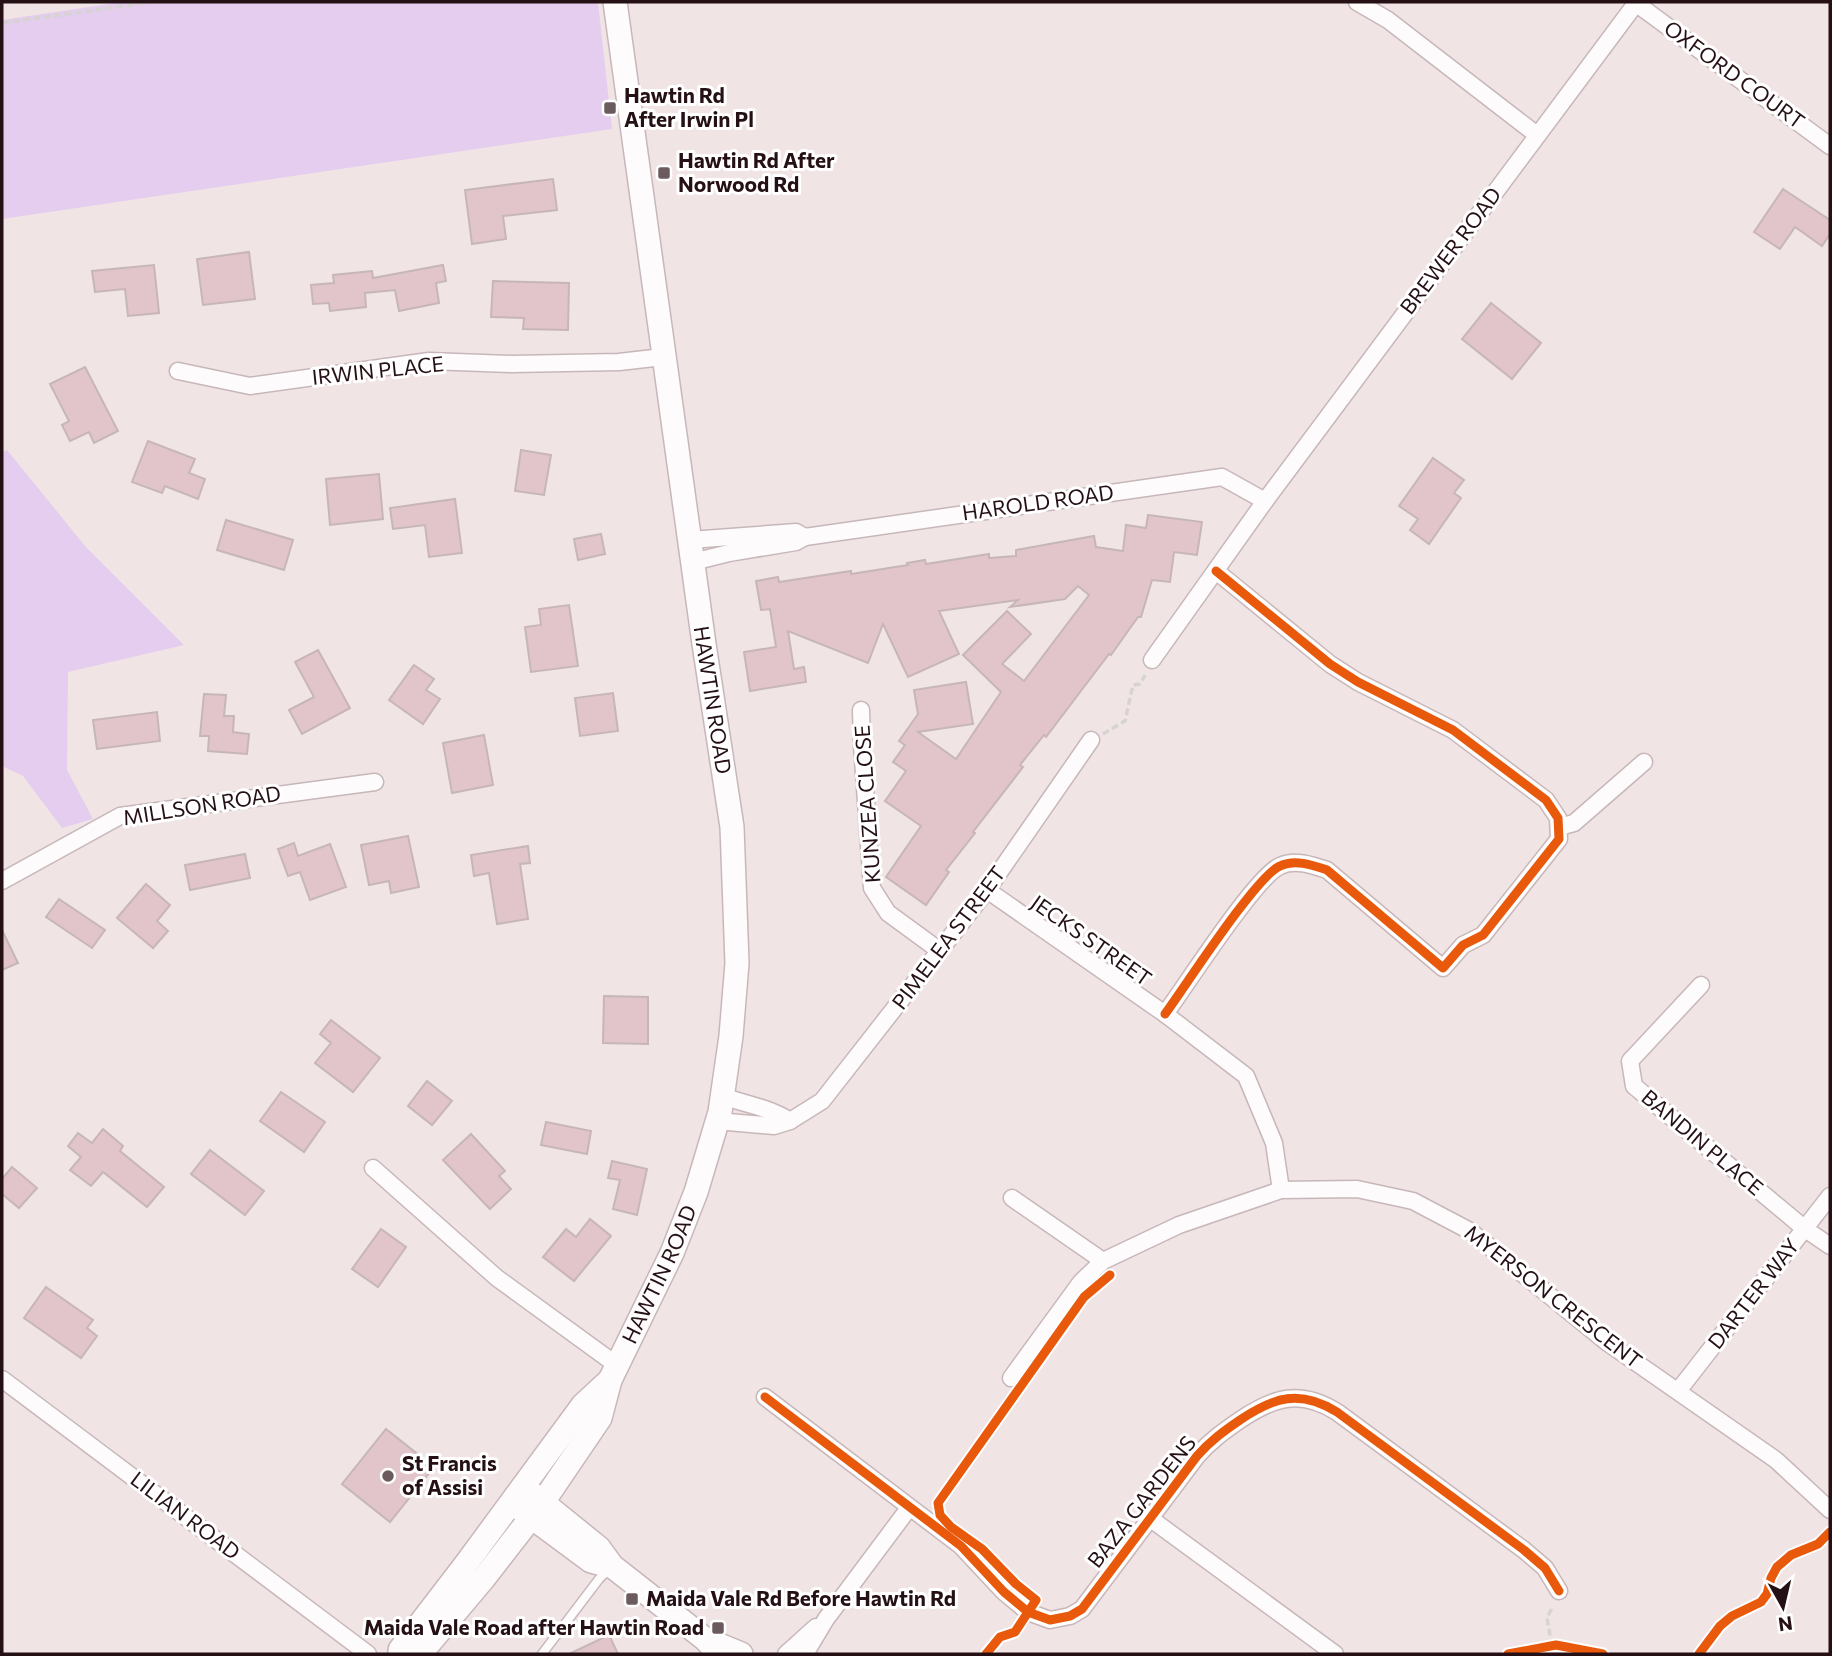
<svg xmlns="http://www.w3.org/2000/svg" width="1832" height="1656" viewBox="0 0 1832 1656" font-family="Commissioner,sans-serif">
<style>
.green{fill:#e4cdee}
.building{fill:#e2c5cb;stroke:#c7b6b9;stroke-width:2}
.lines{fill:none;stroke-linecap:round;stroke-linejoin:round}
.service-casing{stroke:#c8b7ba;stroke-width:11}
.minor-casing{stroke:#c8b7ba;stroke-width:19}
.secondary-casing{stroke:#c8b7ba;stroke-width:26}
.path{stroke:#d8d3d3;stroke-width:3.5;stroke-dasharray:7 3.5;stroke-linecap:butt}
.service{stroke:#fdfbfb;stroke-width:8}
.minor{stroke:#fdfbfb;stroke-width:16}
.secondary{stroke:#fdfbfb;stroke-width:23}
.cycleway-casing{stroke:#fff;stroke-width:13}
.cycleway{stroke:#e8590c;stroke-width:9}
.poi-dot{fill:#6c5b5e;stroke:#fff;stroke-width:2.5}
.labels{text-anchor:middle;stroke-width:6;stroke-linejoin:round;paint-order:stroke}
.street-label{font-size:21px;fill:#251115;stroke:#fff}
.poi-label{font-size:21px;font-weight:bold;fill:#251115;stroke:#fff;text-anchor:start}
</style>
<rect width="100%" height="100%" fill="#f1e4e5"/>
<!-- green -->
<g class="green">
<path d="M122,2H598L612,129L2,219V20Z"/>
<path d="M7,450L85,546L184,645L68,672L67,770L93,819L62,828L23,776L2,766V452Z"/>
</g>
<!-- building -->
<g class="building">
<path d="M553,179L557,210L503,216L506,239L472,244L465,190Z"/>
<path d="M1783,189L1830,220V234L1822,246L1795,227L1780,249L1754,232Z"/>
<path d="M249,252L255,299L203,305L197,259Z"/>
<path d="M154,265L159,313L128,316L125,289L95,292L92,271Z"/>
<path d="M443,265L446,281L436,283L439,303L399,311L395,290L365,293L366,307L330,311L329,303L313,304L311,285L334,283L333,275L372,271L373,278Z"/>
<path d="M493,281L569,283L568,330L523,329L524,318L491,317Z"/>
<path d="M1491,303L1541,343L1512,379L1462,339Z"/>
<path d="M85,367L118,431L94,443L89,432L70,441L62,425L69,421L50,384Z"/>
<path d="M148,441L195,459L189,473L205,479L198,499L165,486L162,493L132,482Z"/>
<path d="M521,450L551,455L544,495L515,491Z"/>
<path d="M1433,458L1464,480L1454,493L1461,498L1429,544L1410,530L1418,519L1399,506Z"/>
<path d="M379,474L383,519L330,525L326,479Z"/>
<path d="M455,499L462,553L429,557L425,525L393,529L390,508Z"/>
<path d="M1148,515L1202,522L1197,555L1174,552L1170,582L1152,580L1141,617H1138L1111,655L1109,654L1046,737L1044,735L1020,765L1023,767L973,832L975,833L946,870L949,872L926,905L886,877L921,826L885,801L906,771L893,762L905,745L899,741L918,714L914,690L966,682L973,724L918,732L956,759L1001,692L963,655L1007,611L1031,634L1002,664L1024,681L1089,595L1078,586L1065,599L1010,607L1018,600L939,611L959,654L908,677L883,624L868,663L788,631L794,669L804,667L806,682L750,691L744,652L776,647L770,609L761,610L756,581L778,577L779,582L851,571V574L908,565L907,563L925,560L926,564L989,554V558L1016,556V550L1094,536L1096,547L1123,551L1126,525L1146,528Z"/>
<path d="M226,520L293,540L284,570L217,550Z"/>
<path d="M601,534L605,554L578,560L574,539Z"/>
<path d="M569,605L578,666L531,672L525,627L541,625L539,609Z"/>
<path d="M318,650L350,708L302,734L289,710L314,697L295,662Z"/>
<path d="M414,665L434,679L426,690L440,699L423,724L389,700Z"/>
<path d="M613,693L618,731L580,736L575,698Z"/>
<path d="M204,694L226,695L224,716H234L233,732L249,734L247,754L208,751L209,736H200Z"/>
<path d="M157,712L160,741L97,749L93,720Z"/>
<path d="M484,735L493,785L452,793L443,743Z"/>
<path d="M408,836L419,887L391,893L389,881L369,885L361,845Z"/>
<path d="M294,843L298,856L330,844L346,887L310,900L300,872L288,876L278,849Z"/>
<path d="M528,846L530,863L520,864L528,919L497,924L489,873L474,876L471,855Z"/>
<path d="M245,854L250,878L190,890L185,865Z"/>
<path d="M146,884L170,905L157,921L168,931L153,948L117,918Z"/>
<path d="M59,899L105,930L92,948L46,917Z"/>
<path d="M2,930L18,963L2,970Z"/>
<path d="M604,996L648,997V1044L603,1043Z"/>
<path d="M331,1020L380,1058L353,1092L315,1063L331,1043L320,1034Z"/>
<path d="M427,1081L452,1101L432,1125L408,1106Z"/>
<path d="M281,1092L325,1122L304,1152L260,1121Z"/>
<path d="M546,1122L591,1131L587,1154L541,1145Z"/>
<path d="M103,1129L123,1146L120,1151L164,1187L147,1207L103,1172L91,1186L70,1170L81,1157L68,1146L78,1133L92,1143Z"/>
<path d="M471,1134L505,1171L499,1176L511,1189L490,1209L443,1160Z"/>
<path d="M210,1150L264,1191L245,1215L191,1174Z"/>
<path d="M612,1161L647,1169L637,1215L613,1209L620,1180L608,1178Z"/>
<path d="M12,1167L37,1188L19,1208L2,1194V1179Z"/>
<path d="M590,1219L611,1236L574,1281L543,1257L566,1229L576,1237Z"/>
<path d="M381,1229L406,1247L378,1287L352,1269Z"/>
<path d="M46,1287L93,1320L87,1328L97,1336L81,1358L24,1318Z"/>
<path d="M386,1429L434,1467L390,1522L342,1484Z"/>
<path d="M609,1635L618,1654H569Z"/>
</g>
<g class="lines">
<defs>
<path id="service" d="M542,1654L599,1579L609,1569"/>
<g id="minor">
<path d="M1357,2L1388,20L1537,135"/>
<path d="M1637,4L1830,146"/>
<path d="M178,371L250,386L429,361L512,364L619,362L663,357"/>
<path d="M690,540L796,532L805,537"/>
<path d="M693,562L729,553L796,542L805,537L1222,477L1265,501"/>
<path d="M1152,660L1265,501L1637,2"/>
<path d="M861,710L862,745L872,888L888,913L940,951"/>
<path d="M1559,827L1574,823L1644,762"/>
<path d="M2,881L120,816L375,782"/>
<path d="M987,890L1165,1014L1246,1076L1274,1143L1281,1190"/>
<path d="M1701,985L1630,1061L1634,1086L1805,1229L1830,1246"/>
<path d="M1165,1014C1185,987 1256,876 1280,866C1295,859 1312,865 1327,870L1443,968L1463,945L1483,935L1559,839L1558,818L1546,800L1453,730L1358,682L1330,664L1216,571"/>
<path d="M722,1096C745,1104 771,1108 790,1121"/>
<path d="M717,1121L774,1126L790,1121L822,1101L987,890L1091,740"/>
<path d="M373,1168L497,1278L618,1366"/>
<path d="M1012,1198L1103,1261"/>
<path d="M1011,1378L1081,1282L1103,1261L1179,1225L1281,1190L1357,1189L1413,1201L1470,1231L1608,1343L1776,1460L1830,1510"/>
<path d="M2,1379L368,1654"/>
<path d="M1678,1391L1830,1196"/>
<path d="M765,1397L961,1546L1004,1592L1028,1612L1050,1620L1070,1616L1082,1609L1197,1456C1210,1441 1224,1431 1240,1420C1274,1397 1300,1389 1337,1412L1524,1550L1545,1568L1559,1591"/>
<path d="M1151,1519L1335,1654"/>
<path d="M786,1654L816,1627"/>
<path d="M805,1654L826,1619L909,1508"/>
</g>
<g id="secondary">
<path d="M531,1493L599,1548L612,1566L705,1639L719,1654"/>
<path d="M518,1507L591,1561L609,1566"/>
<path d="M707,1640L741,1654"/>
<path d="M400,1654V1650L466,1564L583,1405L610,1380"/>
<path id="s1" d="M420,1654L484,1578L543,1502L600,1418L610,1380L672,1253L696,1192L720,1112L731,1036L737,963L732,827L704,644L615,2"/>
</g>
</defs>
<!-- service casing -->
<use href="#service" class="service-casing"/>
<!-- minor casing -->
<use href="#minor" class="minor-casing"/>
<!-- secondary casing -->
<use href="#secondary" class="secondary-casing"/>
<!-- path -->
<g class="path">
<path d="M2,23L153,2"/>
<path d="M1103,734L1125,721L1133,685L1140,684L1145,675"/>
<path d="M1552,1646L1547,1618L1553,1606"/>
</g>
<!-- service -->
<use href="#service" class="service"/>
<!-- minor -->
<use href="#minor" class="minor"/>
<!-- secondary -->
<use href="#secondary" class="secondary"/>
<defs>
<g id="cycleway">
<path d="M1165,1014C1185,987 1256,876 1280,866C1295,859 1312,865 1327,870L1443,968L1463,945L1483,935L1559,839L1558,818L1546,800L1453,730L1358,682L1330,664L1216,571"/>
<path d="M765,1397L961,1546L1004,1592L1028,1612L1050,1620L1070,1616L1082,1609L1197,1456C1210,1441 1224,1431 1240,1420C1274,1397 1300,1389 1337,1412L1524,1550L1545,1568L1559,1591"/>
<path d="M986,1654L1000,1637L1015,1632L1036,1600L1016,1584L982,1549L951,1527L940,1515L938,1503L1084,1297L1110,1275"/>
<path d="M1508,1654L1556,1645L1603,1654"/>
<path d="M1699,1654L1720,1626L1732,1616L1761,1602L1767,1594L1771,1578L1777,1567L1791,1555L1818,1544L1830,1532"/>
</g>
</defs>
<!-- cycleway casing -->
<use href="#cycleway" class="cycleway-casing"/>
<!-- cycleway -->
<use href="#cycleway" class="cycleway"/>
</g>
<!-- markers -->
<g class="poi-dot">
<rect x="603" y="101" width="14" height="14" rx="3.5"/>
<rect x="657" y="166" width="14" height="14" rx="3.5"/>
<circle cx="388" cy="1476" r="7"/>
<rect x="625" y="1592" width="14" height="14" rx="3.5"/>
<rect x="711" y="1621" width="14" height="14" rx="3.5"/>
</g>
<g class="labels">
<!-- street labels -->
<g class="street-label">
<text transform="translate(1734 75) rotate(36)" y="7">OXFORD COURT</text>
<text transform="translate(1451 251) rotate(-53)" y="7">BREWER ROAD</text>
<text transform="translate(378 371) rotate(-6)" y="7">IRWIN PLACE</text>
<text transform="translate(1038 503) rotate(-8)" y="7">HAROLD ROAD</text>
<text transform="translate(712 700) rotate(81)" y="7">HAWTIN ROAD</text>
<text transform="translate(868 804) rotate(-94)" y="7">KUNZEA CLOSE</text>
<text transform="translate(202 806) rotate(-9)" y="7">MILLSON ROAD</text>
<text transform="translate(949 938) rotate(-53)" y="7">PIMELEA STREET</text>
<text transform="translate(1091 941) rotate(35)" y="7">JECKS STREET</text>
<text transform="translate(1702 1143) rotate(40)" y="7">BANDIN PLACE</text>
<text dy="7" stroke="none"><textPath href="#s1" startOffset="453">HAWTIN ROAD</textPath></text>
<text transform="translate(1754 1294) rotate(-52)" y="7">DARTER WAY</text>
<text transform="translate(1553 1297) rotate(38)" y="7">MYERSON CRESCENT</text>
<text transform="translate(1142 1502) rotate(-52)" y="7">BAZA GARDENS</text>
<text transform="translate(185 1516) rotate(37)" y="7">LILIAN ROAD</text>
</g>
<!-- poi labels -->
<g class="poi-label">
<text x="624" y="103">Hawtin Rd<tspan x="624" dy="24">After Irwin Pl</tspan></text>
<text x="678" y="168">Hawtin Rd After<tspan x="678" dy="24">Norwood Rd</tspan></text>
<text x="402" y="1471">St Francis<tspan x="402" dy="24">of Assisi</tspan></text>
<text x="646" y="1606">Maida Vale Rd Before Hawtin Rd</text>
<text x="704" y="1635" text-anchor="end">Maida Vale Road after Hawtin Road</text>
</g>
</g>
<!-- border -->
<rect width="1832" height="1656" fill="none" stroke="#251115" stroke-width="7"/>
<!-- north arrow -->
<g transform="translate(1783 1607) rotate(172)" stroke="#ffffff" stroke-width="5" paint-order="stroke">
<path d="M0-5L12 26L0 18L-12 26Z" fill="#251115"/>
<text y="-10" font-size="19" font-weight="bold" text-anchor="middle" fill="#251115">N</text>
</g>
</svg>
